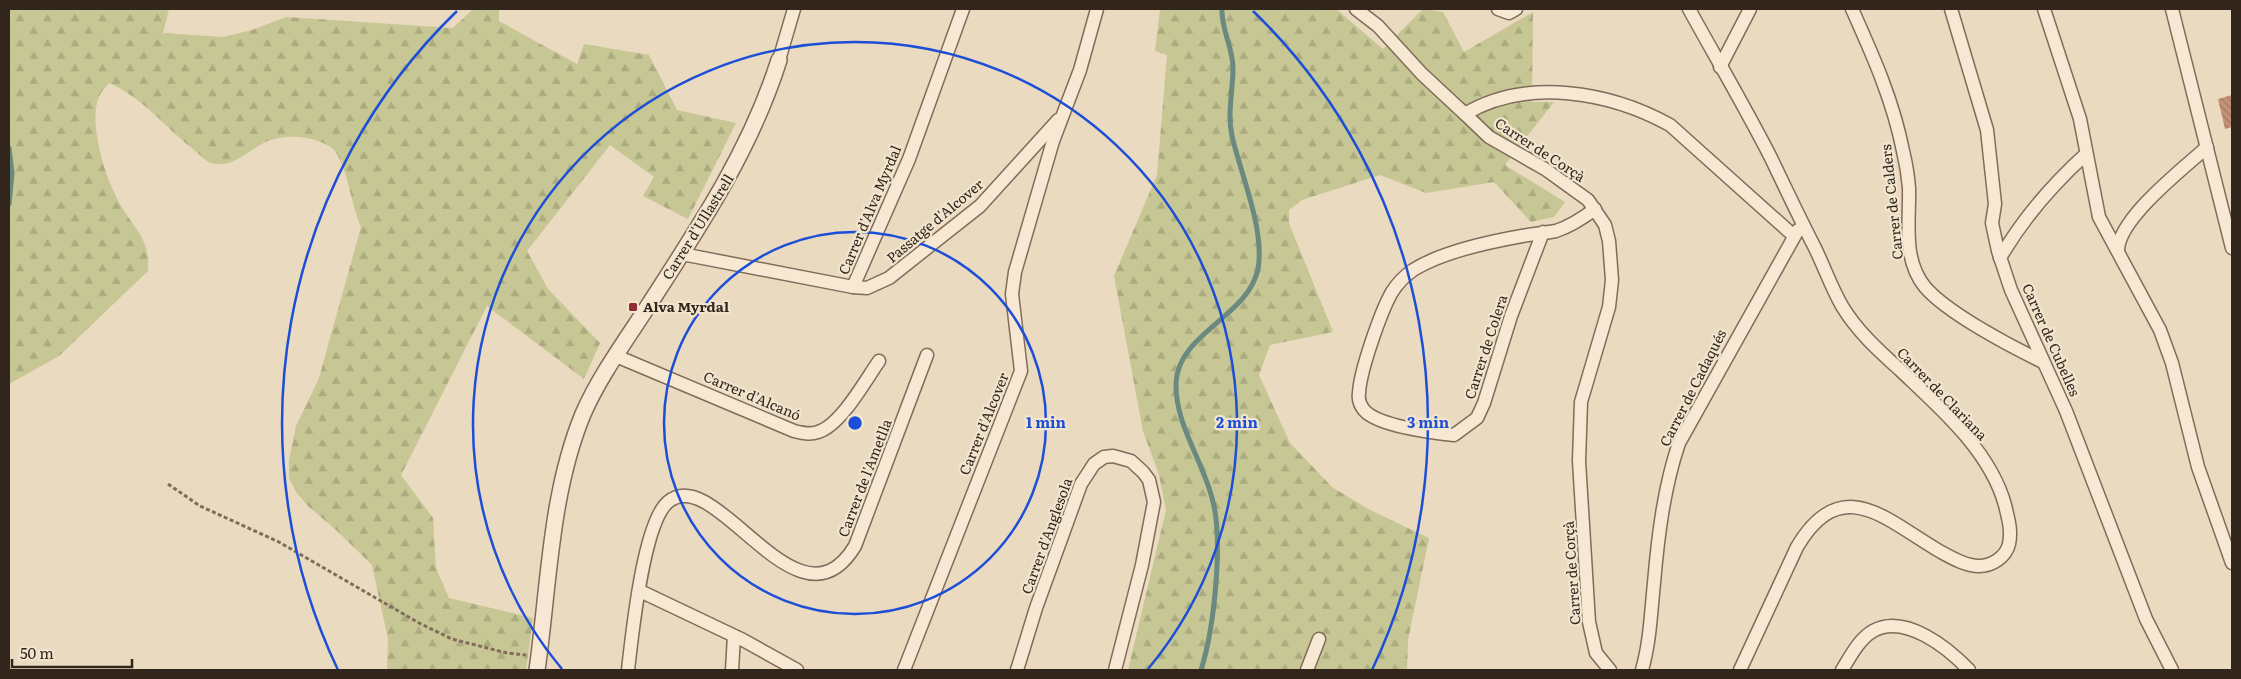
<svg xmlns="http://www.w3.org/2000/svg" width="2241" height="679" viewBox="0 0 2241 679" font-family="Literata,serif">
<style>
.forest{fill:url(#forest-firs)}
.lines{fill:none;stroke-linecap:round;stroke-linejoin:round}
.stream{stroke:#6a897f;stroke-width:5}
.building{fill:url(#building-back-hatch)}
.minor-casing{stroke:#826b59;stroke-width:15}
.tertiary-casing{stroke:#826b59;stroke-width:18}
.path{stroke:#826b59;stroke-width:3;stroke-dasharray:4 2.5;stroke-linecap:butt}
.minor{stroke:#f6e8d2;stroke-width:12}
.tertiary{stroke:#f6e8d2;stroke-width:15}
.ring{fill:none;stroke:#1d4ed8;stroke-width:2.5}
.poi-dot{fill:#8d2d35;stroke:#f2e5ce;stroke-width:2}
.labels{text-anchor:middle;stroke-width:4.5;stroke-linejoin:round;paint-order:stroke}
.street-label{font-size:14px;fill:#32251c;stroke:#f2e5ce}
.poi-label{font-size:14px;font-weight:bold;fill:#32251c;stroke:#f2e5ce;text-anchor:start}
.centre{fill:#1d4ed8;stroke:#f2e5ce;stroke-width:2.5}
.ring-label{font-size:15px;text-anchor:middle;font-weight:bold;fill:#1d4ed8;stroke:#f2e5ce;stroke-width:4.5;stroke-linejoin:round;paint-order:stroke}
</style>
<defs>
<pattern id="forest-firs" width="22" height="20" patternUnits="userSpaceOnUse" patternTransform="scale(1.25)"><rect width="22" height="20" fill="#c6c794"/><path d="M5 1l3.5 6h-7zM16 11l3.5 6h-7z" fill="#abab7f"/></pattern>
<pattern id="building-back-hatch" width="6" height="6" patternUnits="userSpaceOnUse" patternTransform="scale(1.25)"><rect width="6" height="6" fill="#c69277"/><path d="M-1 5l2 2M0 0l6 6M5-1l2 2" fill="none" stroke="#a17761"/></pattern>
</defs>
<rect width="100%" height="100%" fill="#eadabf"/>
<!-- forest -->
<g class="forest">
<path d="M9,9H169L163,33L223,37L252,30L286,17L453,28L473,9H499V21L577,64L584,44L649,55L677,110L736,123L688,219L643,196L654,177L610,145L527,251L548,289L600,343L584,379L487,306L401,475L433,518L436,568L449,598L533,618L526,670H387L388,639L372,565L335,529L308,506L297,493L289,478V460L296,426L319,378L361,227C351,204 348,170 335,151C331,146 321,142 315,140C298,135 276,135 260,145C246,153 229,169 211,163C205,161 198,153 193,149C165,127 142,97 109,83C105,88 100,93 98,99C89,128 106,180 121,206C136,231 150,239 148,271L59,356L9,384Z"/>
<path d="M1160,9H1336L1383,49L1423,9L1443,12L1464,52L1533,12L1532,102H1554L1505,165L1565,202L1554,217L1531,222L1494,182L1426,193L1380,175L1302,200L1289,210V223L1333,332L1270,345L1259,375L1290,443L1332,487L1368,509L1429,538L1408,640L1407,670H1128L1166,510L1159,475L1143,431L1114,276L1157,175L1167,55L1155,51Z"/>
</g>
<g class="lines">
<!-- stream -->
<g class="stream">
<path d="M9,148L12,173L9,204"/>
<path d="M1201,670C1214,629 1224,539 1212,498C1202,459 1175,424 1176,383C1178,333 1248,317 1258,269C1265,230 1241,175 1232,136C1227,113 1233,91 1233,68C1233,48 1221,29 1222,9"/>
</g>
</g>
<!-- building -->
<path class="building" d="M2232,95V127L2225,129L2218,99Z"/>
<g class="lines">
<defs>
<g id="minor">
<path d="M1356,9L1378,26L1422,74L1465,114"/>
<path d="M1498,9L1509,13L1516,9"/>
<path d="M1689,9C1716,58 1745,107 1771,158C1785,187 1799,217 1814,246C1824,266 1831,287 1842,306C1857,331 1878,350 1899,369C1939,407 1990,450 2005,505C2008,518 2012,530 2009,544C2006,557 1992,566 1979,566C1966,566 1952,558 1941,552C1887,521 1842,471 1797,547L1740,670"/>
<path d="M1852,9C1873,56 1893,100 1903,151C1906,163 1908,176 1909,188C1910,221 1902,259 1925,287C1947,313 2012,347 2043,362"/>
<path d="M1951,9L1987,130L1995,204L1992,223L1998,251L2011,290L2066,411L2146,619L2172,670"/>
<path d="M2044,9L2080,119L2099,217L2160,330L2172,363L2198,467L2232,563"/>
<path d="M2172,9L2232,248"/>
<path d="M779,60L794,9"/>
<path d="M1720,67L1750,9"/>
<path d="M1543,232L1511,316L1484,403L1477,418L1454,435C1434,433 1377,426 1364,410C1360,405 1358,399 1359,393C1360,371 1381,311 1392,292C1397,284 1406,275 1413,270C1442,252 1488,242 1522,236C1533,234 1545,233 1556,231C1571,226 1583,218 1595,209"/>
<path d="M2118,250C2119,218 2183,169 2207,147"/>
<path d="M682,254L853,287L909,159L963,9"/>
<path d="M2000,258C2023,218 2052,185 2086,154"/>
<path d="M853,287L867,288L889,278L980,206L1058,120"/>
<path d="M616,356L794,431C802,433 810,435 818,432C841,425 865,381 879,361"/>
<path d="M640,591L743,640L797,670"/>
<path d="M628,670C632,636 643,523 668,502C716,461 798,640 855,546L927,355"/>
<path d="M732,670L734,636"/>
<path d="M904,670L1021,371L1012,294L1015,272L1053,141L1080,70L1097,9"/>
<path d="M1017,670L1036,608L1081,484L1094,464L1104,457L1113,456L1131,461L1143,472L1149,480L1154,502L1142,565L1115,670"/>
<path d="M1307,670L1319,639"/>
<path d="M1610,670L1596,653L1589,622L1579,461L1581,402L1609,307L1612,280L1609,241L1605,225L1588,200L1545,169L1489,137L1465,114C1527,77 1610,92 1670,125L1794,236"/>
<path d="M1642,670C1650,642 1651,612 1654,583C1658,536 1664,487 1679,443L1798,230"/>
<path d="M1842,670C1850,657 1859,639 1873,631C1905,613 1948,648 1969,670"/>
</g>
<path id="tertiary" d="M537,670C549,586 550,494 583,414C600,375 627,339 650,303C700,226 751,149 779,60"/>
</defs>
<!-- minor casing -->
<use href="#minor" class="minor-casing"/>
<!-- tertiary casing -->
<use href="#tertiary" class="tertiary-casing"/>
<!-- path -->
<path class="path" d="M168,484L200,506L279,542L419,623L452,639L507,653L526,655"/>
<!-- minor -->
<use href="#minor" class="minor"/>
<!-- tertiary -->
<use href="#tertiary" class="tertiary"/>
</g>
<!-- distance rings -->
<g class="ring">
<circle cx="855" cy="423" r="191"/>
<path d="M562 669A382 382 0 1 1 1148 669"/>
<path d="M338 670A573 573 0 0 1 457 11M1253 11A573 573 0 0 1 1372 670"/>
</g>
<!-- markers -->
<rect class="poi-dot" x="628" y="302" width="10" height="10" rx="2.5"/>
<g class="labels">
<!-- street labels -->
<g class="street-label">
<text transform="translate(1540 150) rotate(33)" y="5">Carrer de Corçà</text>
<text transform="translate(1892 202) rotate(-96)" y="5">Carrer de Calders</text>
<text transform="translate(870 210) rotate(-67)" y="5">Carrer d'Alva Myrdal</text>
<text transform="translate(935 221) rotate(-40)" y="5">Passatge d'Alcover</text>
<text transform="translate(698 227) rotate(-58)" y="5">Carrer d'Ullastrell</text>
<text transform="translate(2051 340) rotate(66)" y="5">Carrer de Cubelles</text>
<text transform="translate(1486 347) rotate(-72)" y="5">Carrer de Colera</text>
<text transform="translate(1693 388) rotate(-63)" y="5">Carrer de Cadaqués</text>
<text transform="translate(1942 394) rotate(46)" y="5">Carrer de Clariana</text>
<text transform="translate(752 396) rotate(23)" y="5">Carrer d'Alcanó</text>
<text transform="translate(984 424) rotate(-68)" y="5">Carrer d'Alcover</text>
<text transform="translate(865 478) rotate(-69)" y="5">Carrer de l'Ametlla</text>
<text transform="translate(1047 536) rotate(-70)" y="5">Carrer d'Anglesola</text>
<text transform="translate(1572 573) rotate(-94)" y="5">Carrer de Corçà</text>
</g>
<!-- poi labels -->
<g class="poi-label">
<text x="643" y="312">Alva Myrdal</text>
</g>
</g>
<circle cx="855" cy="423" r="8" class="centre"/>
<g class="ring-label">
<text x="1046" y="428">1 min</text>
<text x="1237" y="428">2 min</text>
<text x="1428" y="428">3 min</text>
</g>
<!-- border -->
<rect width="2241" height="679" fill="none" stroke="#32251c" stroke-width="20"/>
<!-- scale -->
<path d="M12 659v8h120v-8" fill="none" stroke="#32251c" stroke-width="2.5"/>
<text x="20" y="659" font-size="15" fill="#32251c" stroke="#f2e5ce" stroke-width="4" paint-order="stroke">50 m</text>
</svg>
